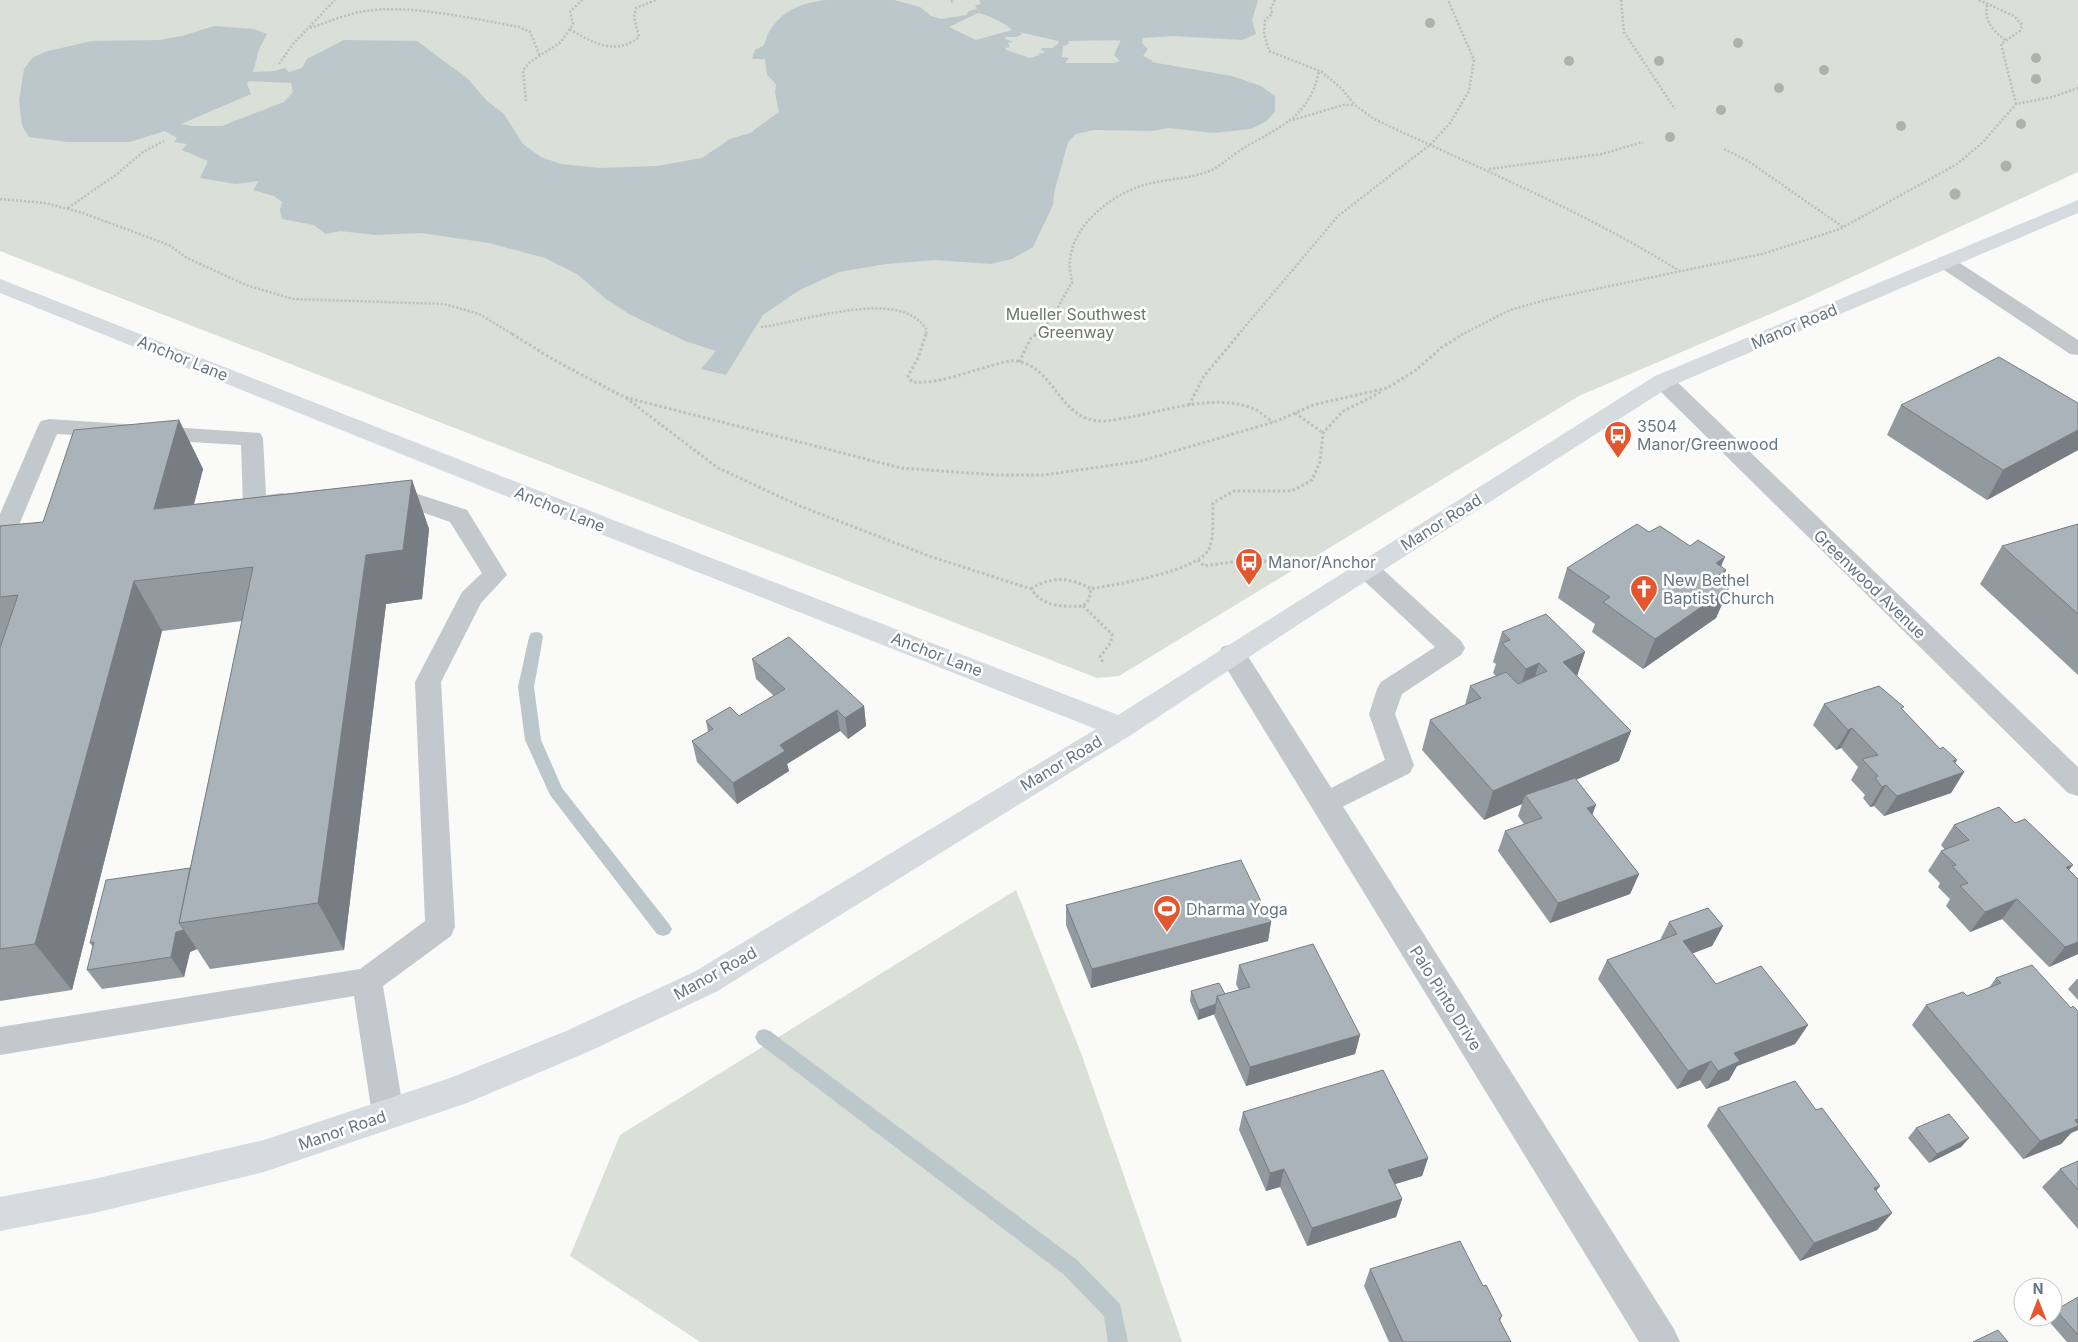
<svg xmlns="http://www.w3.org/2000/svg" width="2078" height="1342" viewBox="0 0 2078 1342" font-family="Inter,sans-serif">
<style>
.green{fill:#dadfd7}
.water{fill:#bbc7cb;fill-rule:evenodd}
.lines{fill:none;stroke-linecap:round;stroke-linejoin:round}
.stream{fill:#bbc7cb;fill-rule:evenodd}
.path-far1{stroke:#bbbfc2;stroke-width:2.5;stroke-dasharray:2 2;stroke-linecap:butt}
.path{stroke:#bbbfc2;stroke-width:3;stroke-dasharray:2.5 2.5;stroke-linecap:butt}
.lane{fill:#c3c8cc;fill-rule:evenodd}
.street{fill:#c3c8cc;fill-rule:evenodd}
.secondary{fill:#d6dbdf;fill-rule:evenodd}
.tree{fill:#aab4a7}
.wall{fill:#929a9f}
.shaded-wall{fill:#777d82}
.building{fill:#aab3b9;stroke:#777d82}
.labels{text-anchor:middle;stroke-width:5;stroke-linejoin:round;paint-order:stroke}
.park-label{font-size:16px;fill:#687a64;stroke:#fff}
.street-label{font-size:16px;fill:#657683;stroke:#fff}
.poi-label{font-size:16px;fill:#657683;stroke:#fff;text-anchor:start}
</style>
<rect width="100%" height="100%" fill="#fafaf8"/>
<!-- green -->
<g class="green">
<path d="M0,0H2078V172L1798,302L1579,396L1119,676L1097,678L0,251Z"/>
<path d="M1016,890L1081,1053L1182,1342H700L570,1256L620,1135Z"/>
</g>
<!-- water -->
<path class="water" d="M827,0H894L920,7L931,16L941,19L966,15L969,11L977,9L975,5L981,4L979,0H1258L1252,20L1256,34L1242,40L1173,36L1143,38L1142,43L1148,49L1143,56L1153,61L1151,62L1232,76L1261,86L1275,96V111L1267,121L1251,129L1213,133L1169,128L1152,131L1094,130L1076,134L1068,142L1054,193L1053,205L1033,247L1012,259L991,264L935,260L886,264L839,272L798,291L763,315L726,375L701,369L716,351L685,341L629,314L606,299L577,274L545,258L489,243L421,233L375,235L340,231L326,234L314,225L282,219L280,210L282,202L274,196L253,190L259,181L235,184L200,178L208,161L182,150L187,144L174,142L177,138L165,131L130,142H68L29,137L22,126L19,100L24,69L33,57L48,51L92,41L159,40L182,36L214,26L254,29L267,34L259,49L253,72L275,71L285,68L289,72L302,68L307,59L344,40L417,41L468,79L487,101L504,114L523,144L541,157L561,164L600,168L657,166L702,158L730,139L750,133L779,112L775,92L776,84L767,75L765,59H752L755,50L763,46C766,42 766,36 769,32C783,9 802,3 827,0ZM978,13C985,14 1008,24 1012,30L976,40L949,27ZM1019,32L1058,41L1059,43L1052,48H1042L1040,50L1044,51V53H1039L1040,55L1030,58L1006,50L1005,48L1010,47L1008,43L1013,42L1005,39L1006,37H1017L1022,34ZM1121,40L1114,55L1120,61L1114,63H1065L1069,58L1062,57L1063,46L1069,44L1068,41L1122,40ZM249,81L291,83L293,92L284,102L222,126H192L181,124L251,94L247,84Z"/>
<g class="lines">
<!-- stream -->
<g class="stream">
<path d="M536,632L541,633L543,637L534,687L541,740L562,788L669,924L672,929L669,934L663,936L657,934L550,795L525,740L518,687L529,637L531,633Z"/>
<path d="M764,1029L770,1031L1077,1260L1120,1304L1128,1342H1108L1104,1316L1063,1274L758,1043L755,1037L758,1031Z"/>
</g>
<!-- path-far1 -->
<g class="path-far1">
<path d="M1275,0L1271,8L1272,14L1265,20L1264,34L1269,51L1322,72L1342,89L1355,105L1374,119C1478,168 1584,211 1681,272"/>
<path d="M1621,0L1624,32L1675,109"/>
<path d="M1979,0L2014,16L2022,25L2020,31L2001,44L2016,104"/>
<path d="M951,2L953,0"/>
<path d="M1987,5C1984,22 1993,30 2005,40"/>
<path d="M310,28C328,22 347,14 365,11C409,4 475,19 519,27L530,32L540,56"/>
<path d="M570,29C592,43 616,56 639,37L634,17L636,8L656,0"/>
<path d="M279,64L293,44L335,0"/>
<path d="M526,101L523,70L530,62L561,42L573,24L570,12L582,0"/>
<path d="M1293,120L1343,105H1354"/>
<path d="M1724,149L1748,161L1843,227"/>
<path d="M1489,169L1602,154L1643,142"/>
<path d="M0,199L45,203L80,212L169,245L187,258L246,285L293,299L444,304L479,314L514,335"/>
<path d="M68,208L117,174L143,152L164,141"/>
<path d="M761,327C800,323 904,285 927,331L926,335"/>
<path d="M1035,335C1053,324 1060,300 1072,283C1071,276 1069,268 1070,260C1073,223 1115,192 1148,184C1166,179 1186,179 1204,173C1218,169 1227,159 1239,151C1277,127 1309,120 1319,71"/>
<path d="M1238,335L1338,216L1431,144L1450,123L1469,91L1474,60L1448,0"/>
<path d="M1461,335L1510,310L1549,299L1762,254L1840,229L1957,164L1983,142L2016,104L2052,97L2078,88"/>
</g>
<!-- path -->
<g class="path">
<path d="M512,334L554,360L624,397L901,468L997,475H1044L1141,461L1274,422L1313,405L1387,388L1416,370L1441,348L1463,334"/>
<path d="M926,334L918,358L908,376L912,382C939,384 964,373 990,366C998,364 1007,360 1016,361C1052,366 1058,412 1092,420C1104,423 1118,419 1130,417C1169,410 1216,393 1254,409C1261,412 1267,418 1273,422"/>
<path d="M1019,362L1031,338L1037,334"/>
<path d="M626,398L718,468L800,506L929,556L1031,589C1044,607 1062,607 1083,606L1089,600L1091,589C1116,584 1197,572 1209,549C1215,537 1212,516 1213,503L1234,491H1292L1312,480L1320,462L1323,433L1342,412L1383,391"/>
<path d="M1189,405L1204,376L1239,334"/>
<path d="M1295,413L1323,433"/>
<path d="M1198,560L1204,566L1261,558L1276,570"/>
<path d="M1031,589C1050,576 1071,577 1091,589"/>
<path d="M1083,606L1112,634L1111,642L1100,657L1104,664"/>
</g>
<!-- lane -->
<g class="lane">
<path d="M1945,256L1952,258L2078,340V355L2070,354L1938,266L1935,262L1938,258Z"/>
<path d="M49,419L260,433L263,438L266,495L282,493L290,495L294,501L290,507C277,510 260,514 247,511L243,505L241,445L57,434L12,542L9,548L0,550V514L38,426L41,421Z"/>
<path d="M387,484L467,510L507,575L481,603L441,682L455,927L451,936L383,986L404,1114L400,1125L388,1129L376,1125L372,1114L354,996L0,1055V1027L360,969L425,921L415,682L462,592L482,573L450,522L379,497L375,492L379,487Z"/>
<path d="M1367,560L1376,563L1461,641L1465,648L1461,655L1402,694L1395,714L1414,765L1410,773L1326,815L1316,812L1312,804L1316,796L1385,760L1369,714L1377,689L1381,682L1435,647L1358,575L1355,569L1358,563Z"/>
</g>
<!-- street -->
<g class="street">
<path d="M1663,374L1671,376L2078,767V796L2068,793L1655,386L1652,381L1655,376Z"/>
<path d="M1232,644L1242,647L1674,1329L1680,1342H1639L1222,661L1218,654L1222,647Z"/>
</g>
<!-- secondary -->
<path class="secondary" d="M2078,200V213L1671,386L1299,624L1131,735L716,992L590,1051L467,1103L264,1172L94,1213L0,1231V1197L94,1179L264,1140L450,1078L566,1031L694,972L1096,729L603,535L0,293V279L621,523L1118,715L1655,376Z"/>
</g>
<!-- trees -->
<g class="tree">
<circle cx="1430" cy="23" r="5"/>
<circle cx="1738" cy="43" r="5"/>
<circle cx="2036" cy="58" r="5"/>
<circle cx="1569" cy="61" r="5"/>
<circle cx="1659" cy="61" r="5"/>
<circle cx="1824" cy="70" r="5"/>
<circle cx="2036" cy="79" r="5"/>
<circle cx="1779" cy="88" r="5"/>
<circle cx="1721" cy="110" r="5"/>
<circle cx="2021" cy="124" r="5"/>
<circle cx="1901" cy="126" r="5"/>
<circle cx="1670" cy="137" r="5"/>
<circle cx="2006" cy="166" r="5.5"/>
<circle cx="1955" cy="194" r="5.5"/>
</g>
<!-- wall -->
<g class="wall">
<path d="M2078,403V450L1987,500L1887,435L1901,405Z"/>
<path d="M179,420L203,469L194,504L412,480L429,529L422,599L386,604L344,950L210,969L197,949L190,952L184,977L102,989L87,970L93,947L90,943L190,868L242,621L162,631L72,990L0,1001V526L43,522Z"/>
<path d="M2078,524V675L1980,584L2002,546Z"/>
<path d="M1649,532L1721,566L1726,570L1721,583L1729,588L1716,618L1643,669L1592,632L1595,624L1558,598L1567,568Z"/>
<path d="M1502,632L1585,652L1577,676L1631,731L1619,761L1576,780L1596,805L1592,815L1639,874L1630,894L1550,923L1498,851L1505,831L1524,824L1518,816L1522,804L1484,820L1422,750L1430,720L1465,705L1470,686L1496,676L1493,673L1496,664L1493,662Z"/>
<path d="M752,659L864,706L866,726L848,739L840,731L787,764L789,771L737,804L697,762L692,741L708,732L706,721L739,716L774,696L756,679Z"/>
<path d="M1824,704L1902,710L1940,749L1957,760L1955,763L1964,772L1951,793L1884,816L1874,806L1870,807L1863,798L1865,795L1851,780L1858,767L1841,748L1836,750L1813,725Z"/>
<path d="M2015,823L2078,879V954L2049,967L2002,919L1970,932L1946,906L1950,899L1938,887L1940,883L1928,871L1941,851L1945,850L1941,845L1954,825Z"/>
<path d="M1066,905L1271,922L1268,941L1091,988L1066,925Z"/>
<path d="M1669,922L1723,926L1712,946L1692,953L1716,984L1808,1025L1795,1044L1737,1066L1729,1080L1706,1089L1700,1080L1677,1089L1598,979L1607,960L1660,940Z"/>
<path d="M1239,965L1360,1035L1355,1054L1246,1086L1214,1015L1215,1014L1198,1020L1190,1001L1191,991L1225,994L1239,990L1236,984Z"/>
<path d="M1996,978L2078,1011V1130L2071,1133L2061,1144L2023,1159L1912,1025L1926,1005L1967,996L1989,988Z"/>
<path d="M2077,979H2078V1000L2068,989Z"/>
<path d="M1718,1108L1876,1191L1892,1213L1877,1230L1800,1261L1707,1126Z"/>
<path d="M1243,1112L1428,1158L1422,1176L1395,1184L1402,1199L1396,1217L1307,1246L1280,1187L1266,1191L1239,1130Z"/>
<path d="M1916,1128L1969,1138L1961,1147L1929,1163L1908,1138Z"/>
<path d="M2078,1161V1229L2042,1187L2060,1169Z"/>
<path d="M1370,1269L1483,1286L1502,1316L1500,1321L1511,1342H1389L1364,1286Z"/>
<path d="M2078,1297V1342H2067L2046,1318L2047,1317H2053V1312L2056,1310Z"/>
</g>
<!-- shaded-wall -->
<g class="shaded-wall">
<path d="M179,420L203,469L180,558L154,509Z"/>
<path d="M2078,430V450L1987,500L2003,470Z"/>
<path d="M412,480L429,529L422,599L386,604L344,950L318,903L366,555Z"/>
<path d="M1725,557L1717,576L1726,570L1715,597L1729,588L1716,618L1643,669L1655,639L1716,563Z"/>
<path d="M134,581L162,631L72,990L35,944Z"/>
<path d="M1585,652L1575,682L1563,662Z"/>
<path d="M1539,663L1530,693L1517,699L1526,669Z"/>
<path d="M864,706L866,726L848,739L845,718Z"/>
<path d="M837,710L840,731L787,764L789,771L737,804L733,783L780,745Z"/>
<path d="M1852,728L1841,748L1836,750L1848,730Z"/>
<path d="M1631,731L1619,761L1529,800L1525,795L1522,804L1484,820L1493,791Z"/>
<path d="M1957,760L1944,779L1964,772L1951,793L1884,816L1897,796Z"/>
<path d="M1886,785L1874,806L1870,807L1882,787Z"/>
<path d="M1596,805L1588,825L1587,808Z"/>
<path d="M2073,865L2057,885L2066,867Z"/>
<path d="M1639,874L1630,894L1550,923L1558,903Z"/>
<path d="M2017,899L2002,919L1970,932L1985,912Z"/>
<path d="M1271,922L1268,941L1091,988L1092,969Z"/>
<path d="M1723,926L1712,946L1673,961L1683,941Z"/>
<path d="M184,930L197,949L190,952L184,977L171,957L176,932Z"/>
<path d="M2078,942V954L2049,967L2065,947Z"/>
<path d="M1216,1004L1215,1014L1198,1020L1199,1010Z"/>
<path d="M1808,1025L1795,1044L1737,1066L1729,1080L1706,1089L1718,1071L1734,1053Z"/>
<path d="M1360,1035L1355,1054L1246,1086L1250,1067Z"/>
<path d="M1711,1061L1700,1080L1677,1089L1688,1071Z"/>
<path d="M2078,1119V1130L2071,1133L2061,1144L2023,1159L2040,1141Z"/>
<path d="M1969,1138L1961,1147L1929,1163L1937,1154Z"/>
<path d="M1428,1158L1422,1176L1382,1188L1388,1170Z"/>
<path d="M1284,1169L1280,1187L1266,1191L1270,1173Z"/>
<path d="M1880,1186L1866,1204L1874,1188Z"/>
<path d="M1402,1199L1396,1217L1307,1246L1312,1228Z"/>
<path d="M1892,1213L1877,1230L1800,1261L1814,1243Z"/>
</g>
<!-- building -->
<g class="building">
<path d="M1999,357L2078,403V430L2003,470L1901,405Z"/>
<path d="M179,420L154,509L412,480L403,550L366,555L318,903L179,923L253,567L134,581L35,944L0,949V648L18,595L0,597V526L43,522L74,430Z"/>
<path d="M1637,524L1649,532L1660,526L1690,546L1698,540L1725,557L1716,563L1726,570L1714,578L1729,588L1655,639L1603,602L1610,597L1567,568Z"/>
<path d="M2078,524V614L2002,546Z"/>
<path d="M1546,614L1585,652L1563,662L1631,731L1493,791L1430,720L1481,698L1470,686L1506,672L1518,684L1547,671L1539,663L1526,669L1502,643L1510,640L1502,632Z"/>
<path d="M789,637L864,706L845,718L837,710L780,745L785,751L733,783L692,741L713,729L706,721L730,707L739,716L785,689L752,659Z"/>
<path d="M1879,686L1904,707L1901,708L1940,749L1943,747L1957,760L1953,761L1964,772L1897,796L1886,785L1882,787L1875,778L1878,776L1862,759L1878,755L1852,728L1848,730L1824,704Z"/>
<path d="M1575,778L1596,805L1587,808L1639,874L1558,903L1505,831L1542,818L1525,795Z"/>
<path d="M1999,807L2015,823L2025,819L2073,865L2066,867L2078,879V942L2065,947L2017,899L1985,912L1960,886L1968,883L1952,866L1956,865L1941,851L1969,840L1954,825Z"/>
<path d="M1241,860L1271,922L1092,969L1066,905Z"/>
<path d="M190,868L179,923L184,930L176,932L171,957L87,970L94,942L90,943L106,880Z"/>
<path d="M1708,908L1723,926L1683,941L1716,984L1761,966L1808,1025L1734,1053L1740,1061L1718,1071L1711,1061L1688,1071L1607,960L1677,934L1669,922Z"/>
<path d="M1313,944L1360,1035L1250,1067L1217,996L1250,987L1239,965Z"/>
<path d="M2032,965L2071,1008L2073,1006L2078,1011V1119L2075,1120L2078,1124V1126L2040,1141L1926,1005L1963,992L1967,996L2001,983L1996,978Z"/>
<path d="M1219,983L1225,994L1217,996L1216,1004L1199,1010L1191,991Z"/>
<path d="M1383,1070L1428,1158L1388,1170L1402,1199L1312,1228L1284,1169L1270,1173L1243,1112Z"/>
<path d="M1795,1081L1816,1110L1822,1108L1880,1186L1874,1188L1892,1213L1814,1243L1718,1108Z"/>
<path d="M1949,1114L1969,1138L1937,1154L1916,1128Z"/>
<path d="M2078,1161V1190L2060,1169Z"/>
<path d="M1460,1241L1483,1286L1486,1285L1502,1316L1499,1319L1511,1342H1403L1370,1269Z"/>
<path d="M2078,1297V1335L2056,1310Z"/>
<path d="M1998,1330L2008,1342H1973Z"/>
</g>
<!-- icons -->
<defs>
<symbol id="bus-pin" viewBox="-11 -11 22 30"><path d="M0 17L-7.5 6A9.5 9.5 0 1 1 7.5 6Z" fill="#e4572e" stroke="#fff"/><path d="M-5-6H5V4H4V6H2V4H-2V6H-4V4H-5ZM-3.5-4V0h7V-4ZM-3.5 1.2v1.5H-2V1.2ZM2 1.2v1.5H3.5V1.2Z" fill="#fff"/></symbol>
<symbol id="church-pin" viewBox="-11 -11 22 30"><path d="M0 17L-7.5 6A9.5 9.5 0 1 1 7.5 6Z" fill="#e4572e" stroke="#fff"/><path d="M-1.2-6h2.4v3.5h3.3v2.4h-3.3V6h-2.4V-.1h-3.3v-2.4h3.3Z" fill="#fff"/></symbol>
<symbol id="stadium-pin" viewBox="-11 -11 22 30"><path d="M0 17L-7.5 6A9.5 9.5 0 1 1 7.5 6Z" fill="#e4572e" stroke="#fff"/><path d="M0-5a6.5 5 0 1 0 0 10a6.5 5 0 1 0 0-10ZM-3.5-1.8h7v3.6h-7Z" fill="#fff"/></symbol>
</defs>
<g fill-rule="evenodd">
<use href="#bus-pin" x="1602" y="419" width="32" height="43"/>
<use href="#bus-pin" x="1233" y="546" width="32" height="43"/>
<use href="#church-pin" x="1628" y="573" width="32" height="43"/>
<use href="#stadium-pin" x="1151" y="893" width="32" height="43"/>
</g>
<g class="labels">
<!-- park labels -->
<g class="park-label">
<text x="1076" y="320">Mueller Southwest<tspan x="1076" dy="18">Greenway</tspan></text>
</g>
<!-- street labels -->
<g class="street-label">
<text transform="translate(1794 326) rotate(-23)" y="6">Manor Road</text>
<text transform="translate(183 358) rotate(22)" y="6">Anchor Lane</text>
<text transform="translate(560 509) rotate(22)" y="6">Anchor Lane</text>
<text transform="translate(1441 522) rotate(-32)" y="6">Manor Road</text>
<text transform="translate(1870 584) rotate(44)" y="6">Greenwood Avenue</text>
<text transform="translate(937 654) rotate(21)" y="6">Anchor Lane</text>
<text transform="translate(1061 763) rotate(-31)" y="6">Manor Road</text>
<text transform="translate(715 973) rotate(-29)" y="6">Manor Road</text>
<text transform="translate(1446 998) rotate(58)" y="6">Palo Pinto Drive</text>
<text transform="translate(342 1130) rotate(-19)" y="6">Manor Road</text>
</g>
<!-- poi labels -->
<g class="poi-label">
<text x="1637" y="432">3504<tspan x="1637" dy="18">Manor/Greenwood</tspan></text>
<text x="1268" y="568">Manor/Anchor</text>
<text x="1663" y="586">New Bethel<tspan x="1663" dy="18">Baptist Church</tspan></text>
<text x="1186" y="915">Dharma Yoga</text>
</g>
</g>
<!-- north arrow -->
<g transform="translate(2038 1302)"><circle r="24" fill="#ffffff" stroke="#c1c8cd"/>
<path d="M0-4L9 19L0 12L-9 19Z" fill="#e4572e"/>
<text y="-8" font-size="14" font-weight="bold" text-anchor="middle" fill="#657683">N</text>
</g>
</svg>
